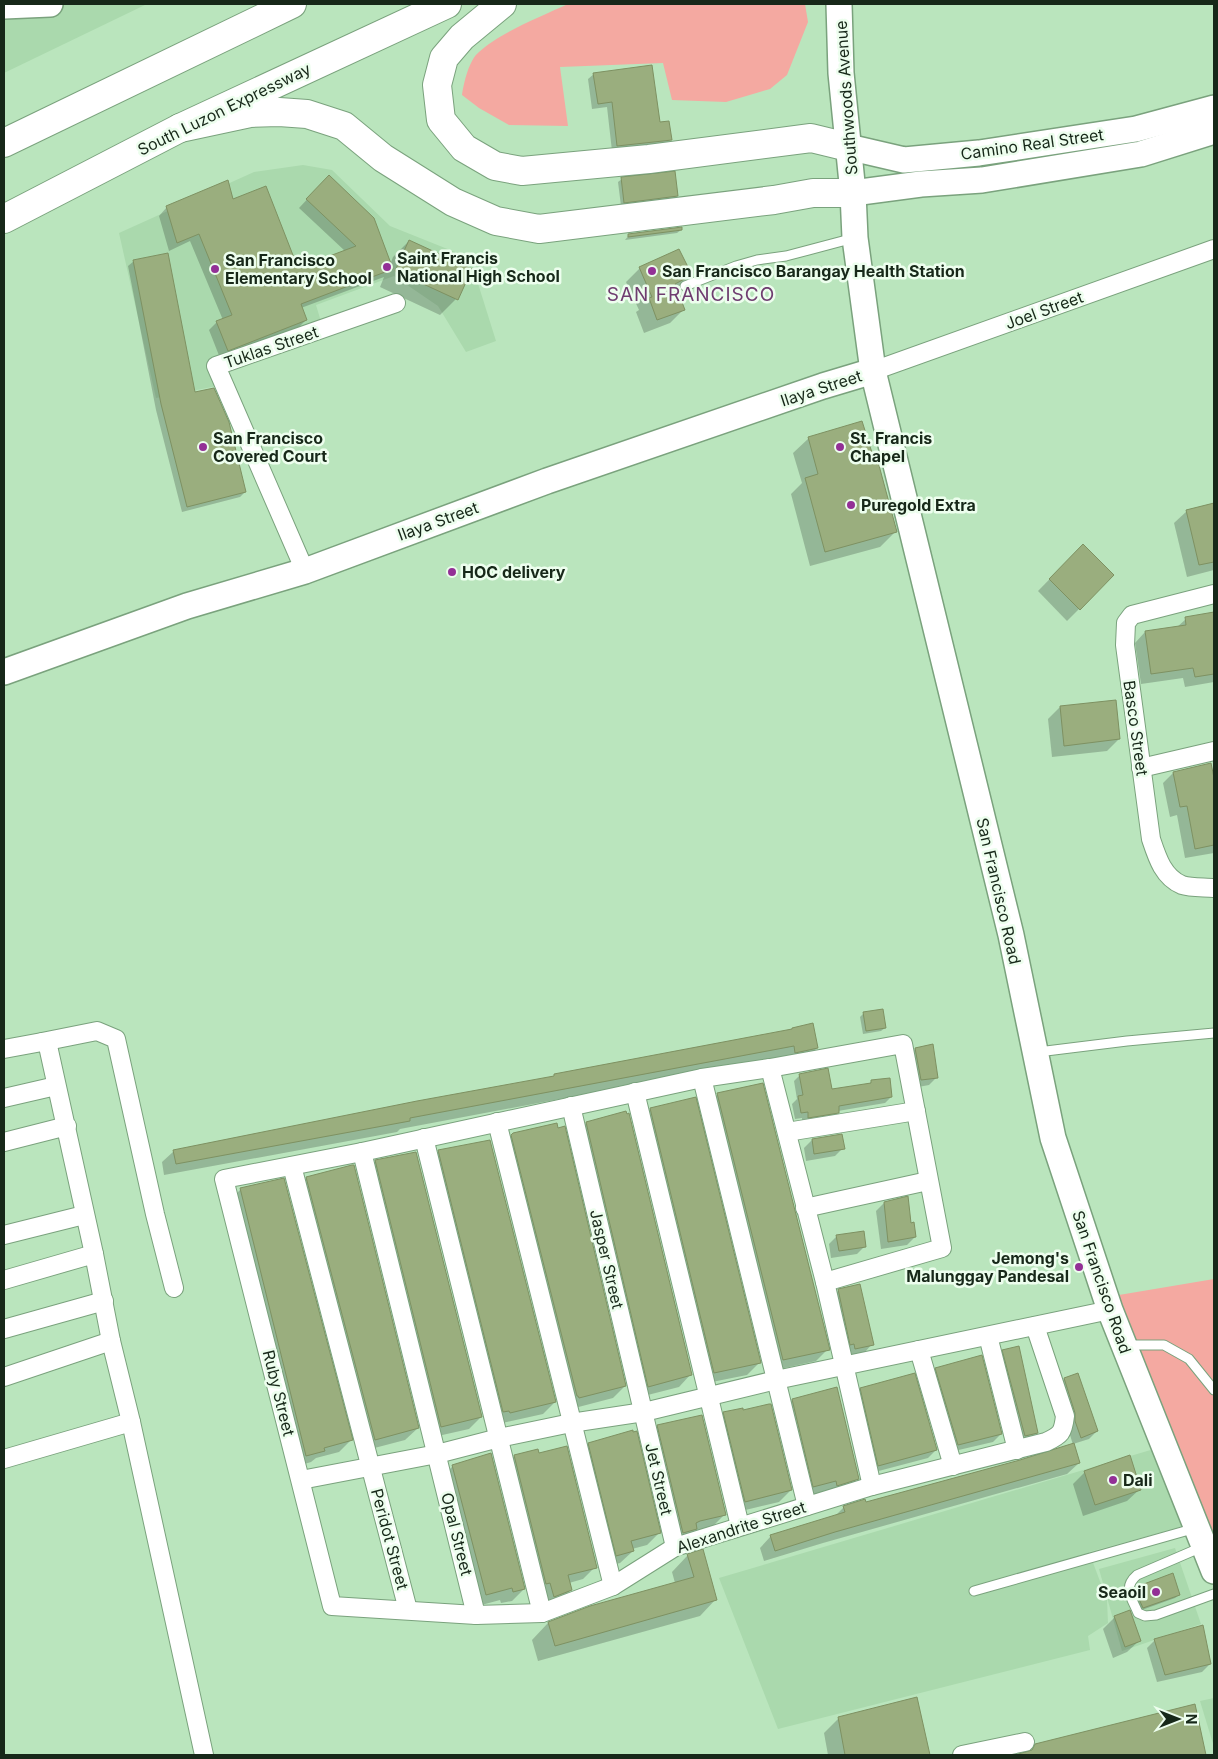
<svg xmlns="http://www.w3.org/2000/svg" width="1218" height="1759" viewBox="0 0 1218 1759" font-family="Inter,sans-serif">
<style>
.built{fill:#aad9ad}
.green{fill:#f4a9a1}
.shadow{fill:#0003}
.building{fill:#9aae7e;stroke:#7e9162}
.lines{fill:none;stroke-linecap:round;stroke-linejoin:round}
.lane-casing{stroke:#7aa27d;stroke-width:11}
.street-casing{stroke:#7aa27d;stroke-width:20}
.secondary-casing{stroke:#7aa27d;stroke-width:28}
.highway-casing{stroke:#7aa27d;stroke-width:30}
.lane{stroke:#fff;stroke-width:9}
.street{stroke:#fff;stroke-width:18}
.secondary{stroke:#fff;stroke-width:25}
.highway{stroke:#fff;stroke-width:28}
.poi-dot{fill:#933096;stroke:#edfeee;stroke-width:2}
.labels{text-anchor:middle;stroke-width:5;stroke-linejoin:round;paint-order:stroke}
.street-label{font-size:16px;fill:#172819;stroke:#edfeee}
.poi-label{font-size:16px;font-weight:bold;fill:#172819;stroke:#edfeee;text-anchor:start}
.quarter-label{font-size:19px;letter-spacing:1px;fill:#6f3d70;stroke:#edfeee}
</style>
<rect width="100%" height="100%" fill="#bae5bd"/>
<!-- built -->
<g class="built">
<path d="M4,4H147L4,73Z"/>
<path d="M303,165L332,170L390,226L470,258L496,341L466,352L438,306L394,276L316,305L322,325L211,365L217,386L156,398L119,233L254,172Z"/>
<path d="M1154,1449L1185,1526L1089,1552L1107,1600L1108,1623L1088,1636L1090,1650L778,1729L719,1578Z"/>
<path d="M1175,1548L1201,1624L1122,1651L1099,1569Z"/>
<path d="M1214,1698V1747L1200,1701Z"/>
</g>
<!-- green -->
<g class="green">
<path d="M568,4H805L808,22L787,75L770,89L726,102L672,100L663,63L560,67L568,126L509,125L479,108L462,95C464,82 469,60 479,52C499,33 542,16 568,4Z"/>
<path d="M1214,1279V1539L1113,1296Z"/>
</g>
<!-- shadow -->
<g class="shadow">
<path d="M594,74L659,124L670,140L665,145L612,151L607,107L592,109L588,79Z"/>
<path d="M329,176L390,265L393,257L409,241L456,299L440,315L380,287L384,277L301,308L306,320L298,328L220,358L209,330L217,322L223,320L190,241L169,251L159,216L167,207L233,200L297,269L345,251L299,208Z"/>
<path d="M622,179L677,196L673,199L621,206L618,182Z"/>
<path d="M681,230L677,233L625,240L629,235Z"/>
<path d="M134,261L194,394L245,492L240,497L182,512L156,410L128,266Z"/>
<path d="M640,268L690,275L676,289L683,310L670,323L644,333L636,312L639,310L626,282Z"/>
<path d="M809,438L895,532L880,547L810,566L791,494L802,483L793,453Z"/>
<path d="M1214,505V570L1187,577L1174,523L1187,511Z"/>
<path d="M1083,545L1113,575L1067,621L1038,591Z"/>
<path d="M1214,614V682L1185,687L1183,678L1141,684L1135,643L1145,632L1176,628L1186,619Z"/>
<path d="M1060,707L1119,739L1107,751L1052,757L1048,719Z"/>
<path d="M1210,764L1214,784V853L1185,858L1177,815L1170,817L1163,783L1173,773Z"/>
<path d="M863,1014L885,1028L881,1031L863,1034L860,1017Z"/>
<path d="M791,1031L817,1048L805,1060L784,1064L782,1057L400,1129L397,1132L164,1175L162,1162L174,1151Z"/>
<path d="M931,1046L937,1077L929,1085L913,1088L907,1057L915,1049Z"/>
<path d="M800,1075L831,1091L868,1085L872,1081L891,1097L885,1103L838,1111L832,1119L802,1123V1118L795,1119L792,1104L797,1099L794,1081Z"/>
<path d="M762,1085L828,1349L816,1361L771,1371L705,1107L717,1095Z"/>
<path d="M650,1109L760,1362L747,1375L702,1384L638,1121Z"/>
<path d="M586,1123L691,1374L679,1387L636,1398L574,1135Z"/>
<path d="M513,1134L625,1386L613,1398L567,1410L500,1148Z"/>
<path d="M812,1140L843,1148L835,1156L806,1161L804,1148Z"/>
<path d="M439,1152L555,1402L543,1414L498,1424L427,1164Z"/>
<path d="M376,1161L481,1417L469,1429L429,1438L363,1173Z"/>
<path d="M306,1178L418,1428L405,1440L363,1451L294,1190Z"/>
<path d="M241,1189L351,1440L339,1452L316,1458L311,1462L295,1467L229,1201Z"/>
<path d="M884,1203L910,1224L915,1237L907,1245L881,1249L876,1211Z"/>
<path d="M837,1236L865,1246L857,1254L831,1258L829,1244Z"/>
<path d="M859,1285L872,1344L865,1352L847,1356L830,1298L838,1291Z"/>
<path d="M1003,1351L1037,1433L1024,1445L991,1363Z"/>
<path d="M936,1369L1001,1434L993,1442L950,1452L928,1377Z"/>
<path d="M1077,1375L1097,1431L1089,1439L1073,1444L1079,1463L1067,1474L823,1543L764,1561L760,1548L771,1536L834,1517L844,1507L865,1503L1049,1453L1073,1445L1056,1387L1064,1379Z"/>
<path d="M861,1389L936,1450L928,1458L871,1473L853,1397Z"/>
<path d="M792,1400L858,1478L846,1491L801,1499L780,1412Z"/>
<path d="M724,1413L791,1490L779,1502L733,1513L712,1426Z"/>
<path d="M658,1426L725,1514L713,1526L692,1532L684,1541L671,1545L646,1439Z"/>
<path d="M589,1444L659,1533L647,1545L632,1549L633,1551L620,1563L604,1567L577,1456Z"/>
<path d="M514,1456L595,1567L583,1579L569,1583L571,1590L558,1602L542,1608L502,1469Z"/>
<path d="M476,1460L524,1589L512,1601L501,1603L500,1600L474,1607L440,1479L452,1467Z"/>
<path d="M1085,1472L1140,1489L1127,1501L1083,1516L1073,1484Z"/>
<path d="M688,1555L716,1599L700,1616L538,1661L532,1640L548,1623L675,1583L672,1572Z"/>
<path d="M1137,1588L1179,1595L1175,1598L1139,1611L1133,1592Z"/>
<path d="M1115,1617L1140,1640L1127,1652L1113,1658L1103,1629Z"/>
<path d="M1155,1640L1210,1664L1202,1672L1157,1682L1147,1648Z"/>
<path d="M916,1698L928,1755H828L824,1733L839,1718Z"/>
<path d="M1194,1706L1204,1755H1020L1027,1754L1036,1745Z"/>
</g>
<!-- building -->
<g class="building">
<path d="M652,65L660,122L669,121L672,140L617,146L612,102L598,104L593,73Z"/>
<path d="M675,171L678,196L624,203L621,177Z"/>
<path d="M329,175L374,218L393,269L301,304L307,320L228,351L216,321L232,315L199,234L177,243L166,206L228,180L233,199L266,186L298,268L356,246L306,199Z"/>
<path d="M682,227V230L628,237V234Z"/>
<path d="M409,240L472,269L458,300L395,271Z"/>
<path d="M679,249L692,275L675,284L685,310L657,320L649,298L652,297L639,267Z"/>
<path d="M168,253L195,392L214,388L229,422L246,492L187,507L161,404L133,260Z"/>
<path d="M862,421L874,459L877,458L897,532L825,552L805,478L818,474L808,437Z"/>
<path d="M1214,503V562L1199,565L1186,510Z"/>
<path d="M1083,544L1114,575L1080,610L1049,579Z"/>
<path d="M1214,612V674L1195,677L1193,668L1151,674L1145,631L1186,625L1185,617Z"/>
<path d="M1116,700L1120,739L1064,746L1060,706Z"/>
<path d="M1211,763L1214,778V845L1195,849L1187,806L1180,807L1173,772Z"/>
<path d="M883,1009L886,1028L866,1031L863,1012Z"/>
<path d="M813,1023L818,1048L795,1053L794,1046L410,1118V1121L176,1164L173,1150L417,1101L554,1076V1074L792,1029V1028Z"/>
<path d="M933,1044L938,1078L921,1080L915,1048Z"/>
<path d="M828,1068L832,1089L871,1083V1080L890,1078L892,1097L839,1106V1113L808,1118V1112L801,1113L798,1096L803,1095L799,1074Z"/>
<path d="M763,1083L830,1350L783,1360L717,1093Z"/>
<path d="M696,1097L761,1363L714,1373L650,1108Z"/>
<path d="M626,1111L627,1114L629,1113L692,1375L648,1387L586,1122Z"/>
<path d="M557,1123L558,1128L565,1126L626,1386L579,1398L578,1396H577L511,1135L513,1133Z"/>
<path d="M842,1134L845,1149L814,1154L812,1139Z"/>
<path d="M490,1140L556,1402L510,1413L509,1411L503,1412L438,1150Z"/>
<path d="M416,1152L482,1417L441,1427L375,1160Z"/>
<path d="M352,1165H354L419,1428L375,1440L306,1177Z"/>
<path d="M284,1178L353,1440L324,1448L325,1451L306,1456L240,1188Z"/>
<path d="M908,1196L911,1223L914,1222L916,1237L888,1242L884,1202Z"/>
<path d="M864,1231L866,1247L839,1251L836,1235Z"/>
<path d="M860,1284L874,1345L855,1349L854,1344L850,1345L838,1289Z"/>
<path d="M1019,1346L1038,1433L1025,1436L1002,1350Z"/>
<path d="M982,1355L1002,1434L958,1445L935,1368Z"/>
<path d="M915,1373L937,1450L878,1466L860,1388Z"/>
<path d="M1078,1373L1098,1431L1081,1438L1075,1421V1413L1064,1378Z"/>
<path d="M837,1387L859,1479L837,1486L836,1481L813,1487L792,1399Z"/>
<path d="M769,1404H771L792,1490L745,1502L723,1412L743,1408V1410Z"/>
<path d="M702,1415L726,1515L700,1521L696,1523L697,1529L683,1533L657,1425Z"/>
<path d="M633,1430V1432L637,1431L661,1533L631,1541L634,1551L616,1556L588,1443Z"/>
<path d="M1074,1443L1080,1463L835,1532L775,1551L770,1535L845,1512L843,1506L865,1499L866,1502L1020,1460Z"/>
<path d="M567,1446L597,1568L568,1575L572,1590L554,1597L550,1583L546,1584L514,1455L538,1449L539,1453Z"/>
<path d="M491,1453L525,1589L513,1592L512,1588L486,1595L452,1465Z"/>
<path d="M1130,1455L1141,1490L1095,1505L1084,1471Z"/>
<path d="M703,1549L717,1600L555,1646L548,1622L590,1606L694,1577L687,1554Z"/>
<path d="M1173,1573L1180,1595L1143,1608L1136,1592V1587Z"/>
<path d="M1130,1610L1141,1641L1125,1647L1114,1616Z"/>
<path d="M1203,1625L1211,1664L1165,1675L1154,1639Z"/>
<path d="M917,1697L930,1755H845L838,1717Z"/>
<path d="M1195,1704L1206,1755H1015L1032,1750L1035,1744Z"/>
</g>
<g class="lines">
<defs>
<g id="lane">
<path d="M685,286L736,266L757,260L786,256L854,238"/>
<path d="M1038,1052L1127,1041L1214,1033"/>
<path d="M1126,1345H1164L1189,1359L1214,1390"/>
<path d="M1202,1547L1137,1575C1122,1588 1132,1598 1138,1613L1145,1616L1156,1615L1214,1594"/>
<path d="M974,1591L1196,1528"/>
</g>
<g id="street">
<path d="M873,371L1214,249"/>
<path d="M305,571L216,366L396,303"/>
<path d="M1214,594L1132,615L1126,623L1125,645L1151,839C1157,857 1163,877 1182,885C1191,888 1205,887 1214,888"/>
<path d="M1141,768L1214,751"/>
<path d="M42,1042L97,1031L116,1039L155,1214L174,1288"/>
<path d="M4,1049L42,1042L48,1046L94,1254L111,1341L131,1422L204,1755"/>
<path d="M770,1068L825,1282L872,1486"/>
<path d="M702,1078L807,1506"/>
<path d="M635,1092L740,1526"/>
<path d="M4,1098L56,1086"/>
<path d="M571,1106L675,1547"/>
<path d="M497,1122L613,1586"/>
<path d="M787,1132L916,1111"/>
<path d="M424,1138L542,1613"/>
<path d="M4,1142L67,1126"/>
<path d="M362,1152L476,1615"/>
<path d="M292,1166L408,1610"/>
<path d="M805,1208L928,1181"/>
<path d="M4,1235L84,1215"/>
<path d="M4,1280L94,1254"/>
<path d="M825,1282L942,1248L903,1044L770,1068L702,1078L362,1152L224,1179L332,1606L476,1615L542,1613L613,1586L675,1547L872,1486L1046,1442C1061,1435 1063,1433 1065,1416L1035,1326"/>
<path d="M4,1329L104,1301"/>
<path d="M988,1336L1017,1450"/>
<path d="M919,1350L953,1466"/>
<path d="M4,1377L111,1341"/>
<path d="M4,1459L131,1422"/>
<path d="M301,1480L437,1454L499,1438L571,1423L644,1412L776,1380L1110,1310"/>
<path d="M962,1755L1025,1742"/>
</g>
<g id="secondary">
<path d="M839,4L841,73L853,193L855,238L873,371L1011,935L1053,1138L1110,1310L1214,1571"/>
<path d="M4,6L50,4"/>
<path d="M848,147L904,160L979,153L1136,129L1214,108"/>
<path d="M853,193L921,184L982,180L1141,154L1214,131"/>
<path d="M4,672L187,606L305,571L547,481L823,386L873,371"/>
</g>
<g id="highway">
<path d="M502,4L462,37L444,58L437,85L441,120L464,148L495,166L522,171L649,159L811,138L848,147"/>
<path d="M180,128L250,113L279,112L307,114L344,126L383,158L453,202L496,221L539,229L774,200L813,193H853"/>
<path d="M4,143L292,4"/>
<path d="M4,219L180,128L447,4"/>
</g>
</defs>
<!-- lane casing -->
<use href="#lane" class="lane-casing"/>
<!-- street casing -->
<use href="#street" class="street-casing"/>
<!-- secondary casing -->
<use href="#secondary" class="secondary-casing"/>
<!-- highway casing -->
<use href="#highway" class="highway-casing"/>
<!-- lane -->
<use href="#lane" class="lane"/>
<!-- street -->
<use href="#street" class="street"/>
<!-- secondary -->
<use href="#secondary" class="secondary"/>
<!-- highway -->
<use href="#highway" class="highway"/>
</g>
<!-- markers -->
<g class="poi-dot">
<circle cx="387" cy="267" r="5"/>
<circle cx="215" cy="269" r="5"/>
<circle cx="652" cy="271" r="5"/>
<circle cx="203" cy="447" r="5"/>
<circle cx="840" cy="447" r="5"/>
<circle cx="851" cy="505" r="5"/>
<circle cx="452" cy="572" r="5"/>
<circle cx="1079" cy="1267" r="5"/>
<circle cx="1113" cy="1480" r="5"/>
<circle cx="1156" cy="1592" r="5"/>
</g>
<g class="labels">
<!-- street labels -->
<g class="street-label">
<text transform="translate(846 98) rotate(-94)" y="6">Southwoods Avenue</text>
<text transform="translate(224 109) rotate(-26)" y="6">South Luzon Expressway</text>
<text transform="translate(1032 144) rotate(-8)" y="6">Camino Real Street</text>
<text transform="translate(1044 310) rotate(-20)" y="6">Joel Street</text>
<text transform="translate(271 347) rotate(-19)" y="6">Tuklas Street</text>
<text transform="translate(821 388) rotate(-18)" y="6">Ilaya Street</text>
<text transform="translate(438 521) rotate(-20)" y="6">Ilaya Street</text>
<text transform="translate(1136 728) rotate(82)" y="6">Basco Street</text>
<text transform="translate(999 891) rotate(77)" y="6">San Francisco Road</text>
<text transform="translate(607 1259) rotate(77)" y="6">Jasper Street</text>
<text transform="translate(1102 1282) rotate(71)" y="6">San Francisco Road</text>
<text transform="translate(279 1393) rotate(76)" y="6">Ruby Street</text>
<text transform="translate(659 1479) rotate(77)" y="6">Jet Street</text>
<text transform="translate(741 1527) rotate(-18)" y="6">Alexandrite Street</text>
<text transform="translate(457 1534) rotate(76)" y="6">Opal Street</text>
<text transform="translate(390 1539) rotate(75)" y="6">Peridot Street</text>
</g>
<!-- poi labels -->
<g class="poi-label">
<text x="397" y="264">Saint Francis<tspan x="397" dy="18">National High School</tspan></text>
<text x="225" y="266">San Francisco<tspan x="225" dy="18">Elementary School</tspan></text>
<text x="662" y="277">San Francisco Barangay Health Station</text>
<text x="213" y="444">San Francisco<tspan x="213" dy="18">Covered Court</tspan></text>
<text x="850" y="444">St. Francis<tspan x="850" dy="18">Chapel</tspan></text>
<text x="861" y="511">Puregold Extra</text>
<text x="462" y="578">HOC delivery</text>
<text x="1069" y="1264" text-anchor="end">Jemong's<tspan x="1069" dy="18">Malunggay Pandesal</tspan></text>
<text x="1123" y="1486">Dali</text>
<text x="1146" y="1598" text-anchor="end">Seaoil</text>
</g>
<!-- quarter labels -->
<g class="quarter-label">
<text x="691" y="301">SAN FRANCISCO</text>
</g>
</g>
<!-- border -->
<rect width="1218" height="1759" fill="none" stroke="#172819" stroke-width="10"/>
<!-- north arrow -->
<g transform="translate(1178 1719) rotate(90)" stroke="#edfeee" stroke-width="4" paint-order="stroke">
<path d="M0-4L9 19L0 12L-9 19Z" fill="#172819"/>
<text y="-8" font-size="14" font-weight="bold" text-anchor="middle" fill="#172819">N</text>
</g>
</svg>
